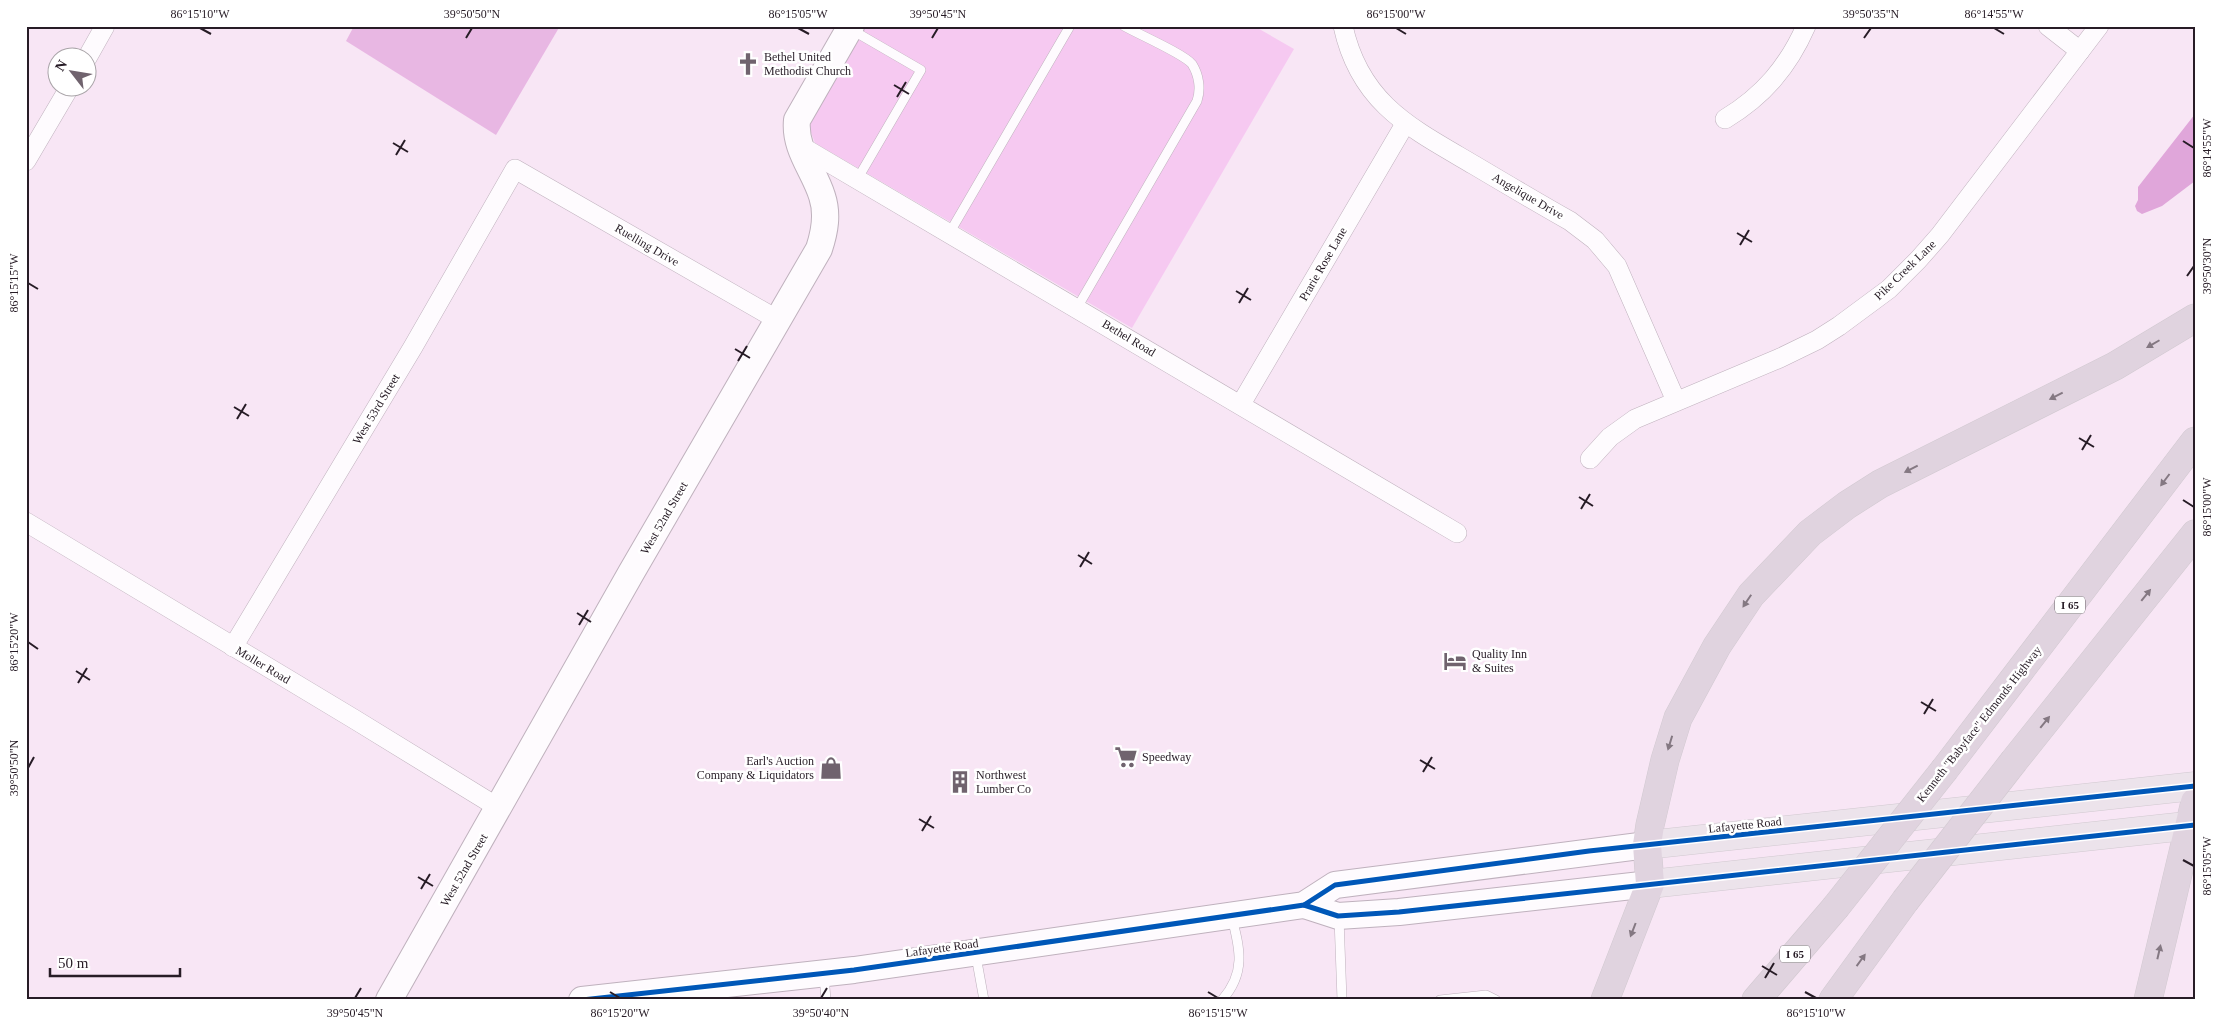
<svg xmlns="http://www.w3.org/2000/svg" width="2221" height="1026" viewBox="0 0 2221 1026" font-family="'Times New Roman',serif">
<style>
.green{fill:#f6c9f1}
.forest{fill:#e8b7e3}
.water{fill:#e0a6da}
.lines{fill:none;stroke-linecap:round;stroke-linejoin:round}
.lane-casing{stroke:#bfb1bd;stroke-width:10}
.street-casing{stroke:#bfb1bd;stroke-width:20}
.secondary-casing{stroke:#bfb1bd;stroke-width:28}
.primary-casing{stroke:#d1c9d0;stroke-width:29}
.highway-casing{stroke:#d1c9d0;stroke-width:29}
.lane{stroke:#fefbfe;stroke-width:9}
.street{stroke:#fefbfe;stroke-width:19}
.secondary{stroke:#fefbfe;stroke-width:26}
.primary{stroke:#ece3eb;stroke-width:28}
.highway{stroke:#e0d3df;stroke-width:28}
.highway-bridge-casing{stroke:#d1c9d0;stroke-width:29;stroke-linecap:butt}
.highway-bridge{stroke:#e0d3df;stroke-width:28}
.cycleway-casing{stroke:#fff;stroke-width:8}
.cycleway{stroke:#0057b8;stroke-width:5}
.oneway{fill:#847882}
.ticks{fill:none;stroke:#271c26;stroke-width:2}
.labels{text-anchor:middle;stroke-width:5;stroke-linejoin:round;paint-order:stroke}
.shield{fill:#fff;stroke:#686067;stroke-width:1}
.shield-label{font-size:11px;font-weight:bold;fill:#271c26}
.poi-label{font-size:12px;fill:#271c26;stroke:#fff;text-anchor:start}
.street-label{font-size:12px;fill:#271c26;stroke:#fff}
.neatline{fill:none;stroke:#271c26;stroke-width:2}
.ticks-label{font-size:12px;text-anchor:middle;fill:#271c26}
</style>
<rect width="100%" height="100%" fill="#f8e6f5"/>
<!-- green -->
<path class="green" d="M863,26H1254L1294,49L1132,328L815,143L807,122Z"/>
<!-- forest -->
<path class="forest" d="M354,26H560L496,135L346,41Z"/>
<!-- water -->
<path class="water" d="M2195,114V181L2162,206L2142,214L2137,211L2135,206L2138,200V187Z"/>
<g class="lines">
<defs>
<g id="lane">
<path d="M852,30L921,70L858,178"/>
<path d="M950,232L1070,26"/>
<path d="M1077,308L1197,101C1201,89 1199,75 1192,64C1184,54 1138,34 1124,26"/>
<path d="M1339,918L1342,1000"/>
<path d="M976,956L984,1000"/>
<path d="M824,975L826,1000"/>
<path d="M1222,1000C1246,973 1240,949 1232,918"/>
<path d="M1440,1000L1486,995L1496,1000"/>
</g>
<g id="street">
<path d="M1343,26C1360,104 1411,128 1474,165C1506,184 1538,203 1570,221L1595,240L1617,266L1676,401"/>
<path d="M2048,26L2080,51"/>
<path d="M87,58L105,26"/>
<path d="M1725,119C1763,96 1788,67 1806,26"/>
<path d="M799,145L1457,533"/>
<path d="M26,161L69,88"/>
<path d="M1241,404L1405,124"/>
<path d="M1590,459L1610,437L1635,419L1780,358L1817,340L1839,326L1889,289L1918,260L1940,235L2099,26"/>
<path d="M26,522L354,719L499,808"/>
<path d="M233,647L413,347L515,169L778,320"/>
</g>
<g id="secondary">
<path d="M1304,905L1338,916L1399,912L1650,884"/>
<path d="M389,1000L631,573L819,249C825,231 828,214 822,196C814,170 794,149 797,120L851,26"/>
<path d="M582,1000L854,970L1304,905L1335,885L1647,845"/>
</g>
<g id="primary">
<path d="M1647,845L2195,786"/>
<path d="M1650,884L2195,825"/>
</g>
<g id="highway">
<path d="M2014,761L2195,534"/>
<path d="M1945,769L2195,441"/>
<path d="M1605,1000L1650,884L1647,845L1650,825L1665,760L1678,718L1717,646L1751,595L1810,533L1847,505L1880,484L2115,366L2195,318"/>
<path d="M1756,1000L1835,908"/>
<path d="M1833,1000L1905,901"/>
<path d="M2148,1000L2195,802"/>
</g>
</defs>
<!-- lane casing -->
<use href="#lane" class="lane-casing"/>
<!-- street casing -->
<use href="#street" class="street-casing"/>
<!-- secondary casing -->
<use href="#secondary" class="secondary-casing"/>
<!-- primary casing -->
<use href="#primary" class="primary-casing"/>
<!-- highway casing -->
<use href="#highway" class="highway-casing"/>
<!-- lane -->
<use href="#lane" class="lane"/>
<!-- street -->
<use href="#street" class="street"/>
<!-- secondary -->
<use href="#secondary" class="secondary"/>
<!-- primary -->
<use href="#primary" class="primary"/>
<!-- highway -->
<use href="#highway" class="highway"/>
<defs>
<g id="highway-bridge">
<path d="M1905,901L2014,761"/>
<path d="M1835,908L1945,769"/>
</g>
</defs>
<!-- highway-bridge casing -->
<use href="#highway-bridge" class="highway-bridge-casing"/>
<!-- highway-bridge -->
<use href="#highway-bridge" class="highway-bridge"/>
<defs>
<g id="cycleway">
<path d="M1304,905L1338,916L1399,912L2195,825"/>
<path d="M582,1000L854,970L1304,905L1335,885L1589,851L2195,786"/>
</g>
</defs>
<!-- cycleway casing -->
<use href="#cycleway" class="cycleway-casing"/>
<!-- cycleway -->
<use href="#cycleway" class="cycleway"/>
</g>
<!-- one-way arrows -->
<defs><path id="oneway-solid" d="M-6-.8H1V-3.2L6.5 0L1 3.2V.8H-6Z" transform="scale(1.25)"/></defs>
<g class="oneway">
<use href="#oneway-solid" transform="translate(2153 344) rotate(150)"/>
<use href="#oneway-solid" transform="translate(2056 396) rotate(153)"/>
<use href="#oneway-solid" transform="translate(1911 469) rotate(153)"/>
<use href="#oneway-solid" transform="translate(2165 480) rotate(127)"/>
<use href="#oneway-solid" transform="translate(2146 595) rotate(-51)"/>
<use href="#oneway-solid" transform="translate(1747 601) rotate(124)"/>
<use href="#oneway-solid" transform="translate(2045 722) rotate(-51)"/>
<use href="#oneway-solid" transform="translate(1670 743) rotate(107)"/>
<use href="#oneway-solid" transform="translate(1633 930) rotate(111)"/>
<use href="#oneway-solid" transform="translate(2159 952) rotate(-77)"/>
<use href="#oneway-solid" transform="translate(1861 960) rotate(-54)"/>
</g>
<!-- ticks -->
<path class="ticks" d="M200,28L211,34M798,28L809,34M1396,28L1406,34M1994,28L2004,34M466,38L472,28M932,38L938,28M1864,38L1871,28M894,85L909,94M897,97L906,82M2183,141L2194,148M393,143L408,152M396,155L405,140M1737,233L1752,242M1740,245L1749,230M2187,276L2194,266M28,283L38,289M1236,291L1251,300M1239,303L1248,288M735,349L750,358M738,361L747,346M234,407L249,416M237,419L246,404M2079,438L2094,447M2082,450L2091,435M1579,497L1593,506M2183,500L2194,507M1581,509L1590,494M1078,555L1092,564M1080,567L1089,552M577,613L591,622M579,625L588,610M28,642L38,649M76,671L90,680M78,683L87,668M1921,702L1936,711M1924,714L1933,699M1420,760L1435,769M28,768L34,757M1423,772L1432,757M919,819L934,828M922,831L931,816M2183,860L2194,866M418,877L433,886M421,889L430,874M1762,966L1777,975M1765,978L1774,963M610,992L620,998M1208,992L1218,998M1805,992L1816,998M355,998L361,988M821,998L827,988"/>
<!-- icons -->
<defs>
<symbol id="church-bare" viewBox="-9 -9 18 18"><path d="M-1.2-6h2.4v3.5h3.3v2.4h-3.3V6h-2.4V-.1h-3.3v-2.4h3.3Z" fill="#70636e" stroke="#fff" stroke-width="2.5" paint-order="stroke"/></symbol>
<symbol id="hotel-bare" viewBox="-9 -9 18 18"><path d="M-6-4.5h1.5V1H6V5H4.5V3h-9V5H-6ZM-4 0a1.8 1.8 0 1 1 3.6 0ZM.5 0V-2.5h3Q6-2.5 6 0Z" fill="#70636e" stroke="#fff" stroke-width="2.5" paint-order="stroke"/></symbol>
<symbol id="supermarket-bare" viewBox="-9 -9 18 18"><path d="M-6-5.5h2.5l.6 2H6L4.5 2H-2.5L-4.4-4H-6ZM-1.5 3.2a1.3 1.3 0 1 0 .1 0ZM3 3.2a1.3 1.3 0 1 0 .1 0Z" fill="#70636e" stroke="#fff" stroke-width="2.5" paint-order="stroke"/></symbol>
<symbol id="shop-bare" viewBox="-9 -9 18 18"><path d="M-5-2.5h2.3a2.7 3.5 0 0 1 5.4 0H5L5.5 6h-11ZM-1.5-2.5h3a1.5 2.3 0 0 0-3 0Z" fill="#70636e" stroke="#fff" stroke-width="2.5" paint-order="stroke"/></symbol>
<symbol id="building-bare" viewBox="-9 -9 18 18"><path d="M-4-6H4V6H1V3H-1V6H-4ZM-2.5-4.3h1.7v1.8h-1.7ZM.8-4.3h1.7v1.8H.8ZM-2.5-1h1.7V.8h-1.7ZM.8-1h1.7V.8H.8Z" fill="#70636e" stroke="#fff" stroke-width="2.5" paint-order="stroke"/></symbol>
</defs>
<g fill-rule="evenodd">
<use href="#church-bare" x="732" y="48" width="32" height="32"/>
<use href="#hotel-bare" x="1439" y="645" width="32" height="32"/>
<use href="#supermarket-bare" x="1110" y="741" width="32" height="32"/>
<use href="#shop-bare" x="815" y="752" width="32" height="32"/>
<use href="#building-bare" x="944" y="766" width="32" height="32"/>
</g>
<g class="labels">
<!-- shield labels -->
<g class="shield">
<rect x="2055" y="596.5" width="30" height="17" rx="4"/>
<rect x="1780" y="945.5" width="30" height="17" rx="4"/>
</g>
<g class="shield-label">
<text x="2070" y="609">I 65</text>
<text x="1795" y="958">I 65</text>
</g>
<!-- poi labels -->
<g class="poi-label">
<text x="764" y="61">Bethel United<tspan x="764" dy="14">Methodist Church</tspan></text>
<text x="1472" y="658">Quality Inn<tspan x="1472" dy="14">&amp; Suites</tspan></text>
<text x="1142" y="761">Speedway</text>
<text x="814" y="765" text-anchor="end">Earl's Auction<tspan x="814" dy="14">Company &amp; Liquidators</tspan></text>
<text x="976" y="779">Northwest<tspan x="976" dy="14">Lumber Co</tspan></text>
</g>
<!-- street labels -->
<g class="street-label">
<text transform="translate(1528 196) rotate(30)" y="4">Angelique Drive</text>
<text transform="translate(647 245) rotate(30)" y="4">Ruelling Drive</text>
<text transform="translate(1323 264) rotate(-60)" y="4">Prarie Rose Lane</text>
<text transform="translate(1905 270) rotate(-44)" y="4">Pike Creek Lane</text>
<text transform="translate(1129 338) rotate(31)" y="4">Bethel Road</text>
<text transform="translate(376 409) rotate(-59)" y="4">West 53rd Street</text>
<text transform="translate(664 518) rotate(-60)" y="4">West 52nd Street</text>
<text transform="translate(263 665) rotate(31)" y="4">Moller Road</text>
<text transform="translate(1979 724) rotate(-52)" y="4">Kenneth "Babyface" Edmonds Highway</text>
<text transform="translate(1745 825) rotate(-6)" y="4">Lafayette Road</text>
<text transform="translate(464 870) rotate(-60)" y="4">West 52nd Street</text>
<text transform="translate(942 948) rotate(-8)" y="4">Lafayette Road</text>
</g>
</g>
<!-- border -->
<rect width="2221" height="1026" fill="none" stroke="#ffffff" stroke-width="55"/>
<!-- north arrow -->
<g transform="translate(72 72) rotate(301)"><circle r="24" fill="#ffffff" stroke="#a9a4a8"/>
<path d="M0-4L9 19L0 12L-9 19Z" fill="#70636e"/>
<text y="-8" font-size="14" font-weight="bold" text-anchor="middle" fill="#271c26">N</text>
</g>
<!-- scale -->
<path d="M50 968v8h130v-8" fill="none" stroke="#271c26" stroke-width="2.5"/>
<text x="58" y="968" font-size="15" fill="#271c26" stroke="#ffffff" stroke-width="4" paint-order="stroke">50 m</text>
<rect x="28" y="28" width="2166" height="970" class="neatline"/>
<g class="ticks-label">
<text x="200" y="18">86°15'10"W</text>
<text x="472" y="18">39°50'50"N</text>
<text x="798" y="18">86°15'05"W</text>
<text x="938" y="18">39°50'45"N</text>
<text x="1396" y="18">86°15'00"W</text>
<text x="1871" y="18">39°50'35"N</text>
<text x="1994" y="18">86°14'55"W</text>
<text transform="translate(2207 148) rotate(-90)" y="4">86°14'55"W</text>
<text transform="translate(2207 266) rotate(-90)" y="4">39°50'30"N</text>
<text transform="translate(14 283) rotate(-90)" y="4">86°15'15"W</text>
<text transform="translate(2207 507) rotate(-90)" y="4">86°15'00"W</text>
<text transform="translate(14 642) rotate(-90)" y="4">86°15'20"W</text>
<text transform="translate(14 768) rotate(-90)" y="4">39°50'50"N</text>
<text transform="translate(2207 866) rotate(-90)" y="4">86°15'05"W</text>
<text x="355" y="1017">39°50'45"N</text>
<text x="620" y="1017">86°15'20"W</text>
<text x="821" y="1017">39°50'40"N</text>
<text x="1218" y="1017">86°15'15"W</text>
<text x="1816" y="1017">86°15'10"W</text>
</g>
</svg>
